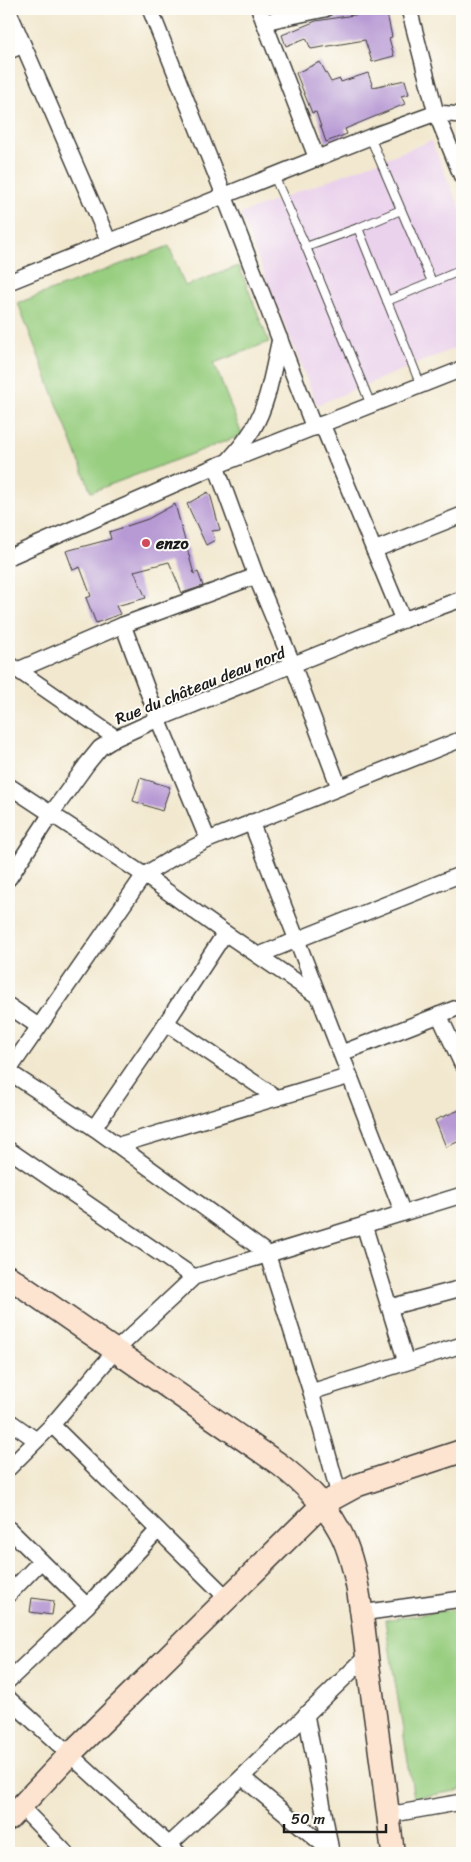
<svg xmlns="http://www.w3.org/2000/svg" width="471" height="1862" viewBox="0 0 471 1862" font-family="Sriracha,sans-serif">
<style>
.built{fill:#ead1ec}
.green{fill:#98ce80;stroke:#5a754e}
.building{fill:#b79ad4}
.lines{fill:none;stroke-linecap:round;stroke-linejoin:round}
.lane-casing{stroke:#3c3b37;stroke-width:10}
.street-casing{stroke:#3c3b37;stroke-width:18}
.secondary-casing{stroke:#3c3b37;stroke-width:25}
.lane{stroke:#fff;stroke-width:8}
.street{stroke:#fff;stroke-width:15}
.secondary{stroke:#fde4d1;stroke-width:22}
.poi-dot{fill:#d1495b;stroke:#fdfcf7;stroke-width:2}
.labels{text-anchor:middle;stroke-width:4;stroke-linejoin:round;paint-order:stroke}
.poi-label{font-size:16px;font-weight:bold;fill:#1c1c1c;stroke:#fdfcf7;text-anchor:start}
.street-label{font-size:16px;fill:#1c1c1c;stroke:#fdfcf7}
</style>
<rect width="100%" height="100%" fill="#fdfcf7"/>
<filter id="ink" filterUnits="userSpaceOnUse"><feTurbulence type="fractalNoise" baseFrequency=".02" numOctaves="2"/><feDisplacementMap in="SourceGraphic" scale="10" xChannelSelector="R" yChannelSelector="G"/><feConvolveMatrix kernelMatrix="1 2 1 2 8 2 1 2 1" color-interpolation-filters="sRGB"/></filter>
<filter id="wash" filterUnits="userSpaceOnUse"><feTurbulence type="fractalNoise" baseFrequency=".0096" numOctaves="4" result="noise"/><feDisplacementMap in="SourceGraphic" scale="20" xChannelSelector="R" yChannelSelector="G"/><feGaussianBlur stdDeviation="1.12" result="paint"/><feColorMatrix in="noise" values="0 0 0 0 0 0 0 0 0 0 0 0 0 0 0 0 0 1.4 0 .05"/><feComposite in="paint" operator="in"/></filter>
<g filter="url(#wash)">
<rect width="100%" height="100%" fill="#f2e8cf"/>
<!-- built -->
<path class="built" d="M431,141L462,213V345L317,405L240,214Z"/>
<!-- green -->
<g class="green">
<path d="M169,246L185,286L239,266L269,342L214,363L242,435L91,492L18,303Z"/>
<path d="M462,1608V1790L414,1798L385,1620Z"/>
</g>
<g id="blocks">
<!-- building -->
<g class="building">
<path d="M374,9H386L392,37L389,38L394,56L372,62L365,40L311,49L306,38L286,46L282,35L316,21L360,14V12Z"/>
<path d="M320,62L331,82L340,79L341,82L368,73L373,87L405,80L409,94L401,96L405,104L345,129L347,134L326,142L316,112L312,113L296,73Z"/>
<path d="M208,492L211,497L220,530L212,531L215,540L206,545L187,504Z"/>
<path d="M175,504L194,574L198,572L203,586L182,593L169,562L134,571L146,598L116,606L120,614L96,623L86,598L91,596L80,567L73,570L66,551L111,539L109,532L148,519Z"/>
<path d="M140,778L170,787L162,811L133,801Z"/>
<path d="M462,1109V1140L446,1147L435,1120Z"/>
<path d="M32,1598L54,1601L52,1615L30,1612Z"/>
</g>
</g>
</g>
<g filter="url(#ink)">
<use href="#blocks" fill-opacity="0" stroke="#3c3b37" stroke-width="1"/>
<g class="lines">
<defs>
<g id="lane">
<path d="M370,137L432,282"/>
<path d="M274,176L306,247L371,405"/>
<path d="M358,228L421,386"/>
<path d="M306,247L358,228L401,210"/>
<path d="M387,301L462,270"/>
</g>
<g id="street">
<path d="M150,9L224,195L314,428"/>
<path d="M259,9L317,159"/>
<path d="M409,9L436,113L462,177"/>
<path d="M9,12L109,242"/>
<path d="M264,22L325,9"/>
<path d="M9,51L23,45"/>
<path d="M9,282L370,137L436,113L462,115"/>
<path d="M322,424L403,620"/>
<path d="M229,460C238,450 246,440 253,429C269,402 273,368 280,339"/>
<path d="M216,466L256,576L293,665L339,787"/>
<path d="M374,550L462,515"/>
<path d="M9,557L216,466L462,369"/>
<path d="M123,625L158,719L208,840"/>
<path d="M9,664L116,738"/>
<path d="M18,670L123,625L256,576"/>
<path d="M9,786L144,875L225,933L319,997"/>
<path d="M251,822L403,1213"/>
<path d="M9,878L51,814L87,764L100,748L116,738L158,719L403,620L462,599"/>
<path d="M259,955L462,874"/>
<path d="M9,1006L38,1026"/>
<path d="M439,1015L462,1006"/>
<path d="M166,1023L277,1098"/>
<path d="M342,1053L439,1015L462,1064"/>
<path d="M9,1070L144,875L174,857L208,840L462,739"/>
<path d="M9,1072L94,1128L267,1253L311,1392L339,1495"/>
<path d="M94,1128L166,1023L225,933"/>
<path d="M119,1145L350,1076"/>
<path d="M9,1150L194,1277"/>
<path d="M364,1225L406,1362"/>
<path d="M390,1307L462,1288"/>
<path d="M311,1392L462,1345"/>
<path d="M9,1421L36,1440"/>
<path d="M52,1425L228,1599"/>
<path d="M9,1468L52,1425L115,1351L194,1277L462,1195"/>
<path d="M9,1529L87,1606L9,1680"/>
<path d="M9,1594L41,1561"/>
<path d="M87,1606L158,1530"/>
<path d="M361,1613L462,1599"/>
<path d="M9,1699L178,1853"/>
<path d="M306,1714L331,1851"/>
<path d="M242,1777L333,1853"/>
<path d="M21,1807L66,1853"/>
<path d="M388,1815L462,1802"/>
<path d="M170,1844L242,1777L367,1656"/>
</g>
<g id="secondary">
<path d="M9,1277L279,1464C302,1482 324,1502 338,1528C358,1561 363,1625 368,1665C377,1727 385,1790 393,1853"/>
<path d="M9,1819L70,1754L323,1504L358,1485L462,1451"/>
</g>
</defs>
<!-- lane casing -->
<use href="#lane" class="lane-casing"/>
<!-- street casing -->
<use href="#street" class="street-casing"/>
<!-- secondary casing -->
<use href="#secondary" class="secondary-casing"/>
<!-- lane -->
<use href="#lane" class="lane"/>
<!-- street -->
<use href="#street" class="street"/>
<!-- secondary -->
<use href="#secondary" class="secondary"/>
</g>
</g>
<!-- markers -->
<circle class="poi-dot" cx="146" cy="543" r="5"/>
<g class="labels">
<!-- poi labels -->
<g class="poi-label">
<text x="156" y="549">enzo</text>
</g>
<!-- street labels -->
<g class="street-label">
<text transform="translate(200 685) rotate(-22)" y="6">Rue du château deau nord</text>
</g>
</g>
<!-- margin -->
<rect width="471" height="1862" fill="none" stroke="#fdfcf7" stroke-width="30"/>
<!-- scale -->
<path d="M284 1824v8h102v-8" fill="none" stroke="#1c1c1c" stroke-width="2.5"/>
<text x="291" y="1824" font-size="15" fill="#1c1c1c" stroke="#fdfcf7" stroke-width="4" paint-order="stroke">50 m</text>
</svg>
